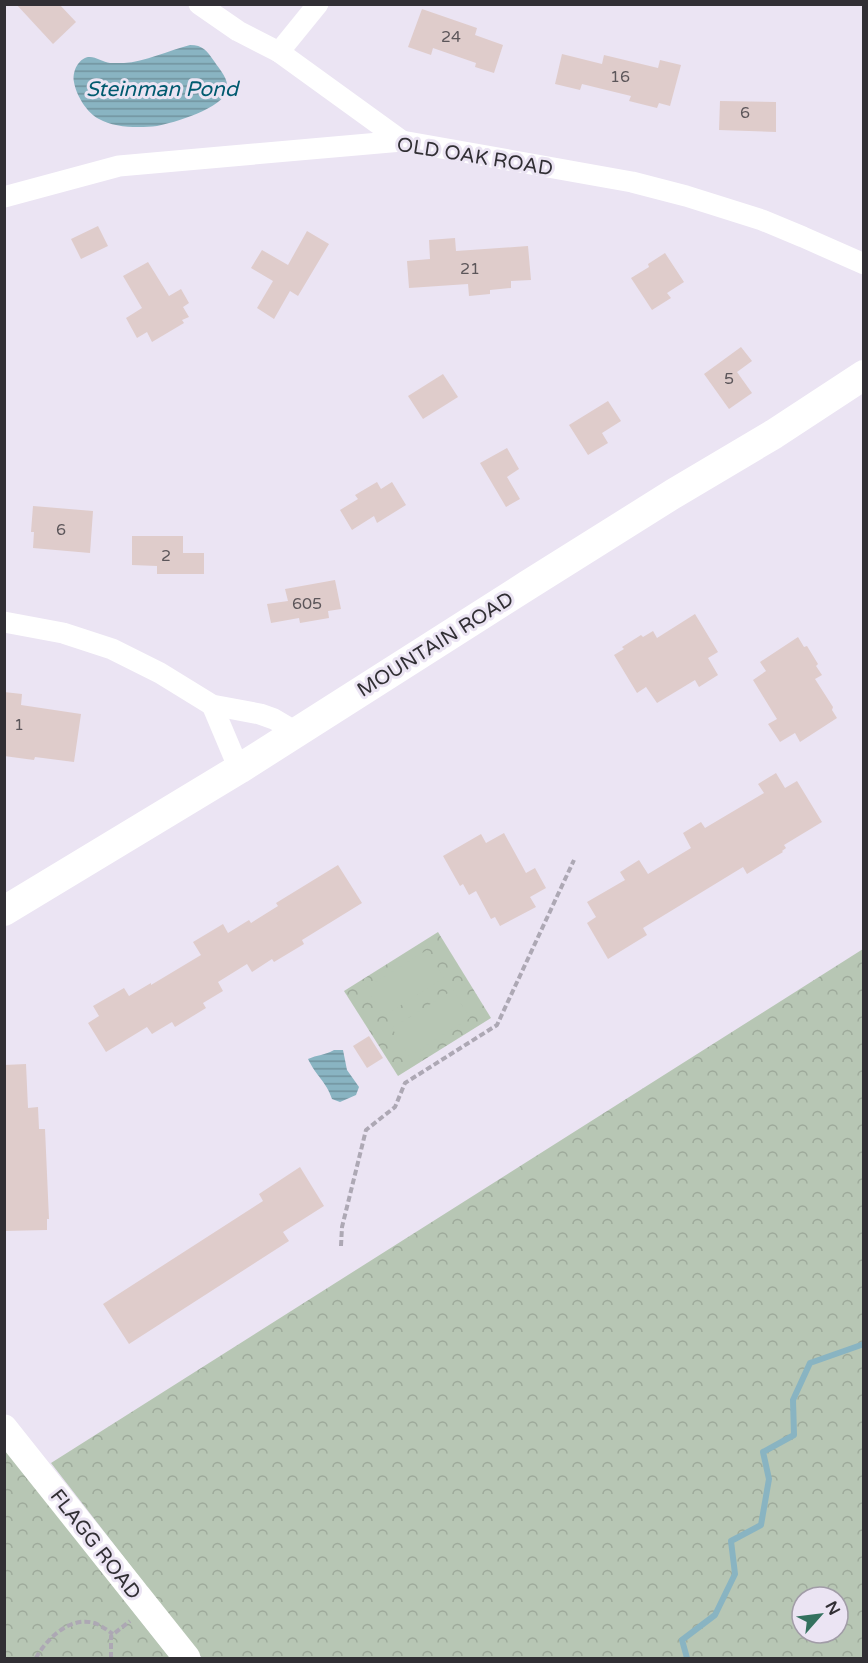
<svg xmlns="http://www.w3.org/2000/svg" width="868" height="1663" viewBox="0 0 868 1663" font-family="'Varela Round',sans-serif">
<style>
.park{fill:url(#park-crowns);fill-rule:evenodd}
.pitch{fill:#b7c6b4}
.water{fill:url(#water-rules)}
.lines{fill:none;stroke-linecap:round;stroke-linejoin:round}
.stream{stroke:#89b4c2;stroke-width:6}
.building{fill:#dfcccb}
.path{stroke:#ada8b4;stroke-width:4;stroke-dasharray:6 3;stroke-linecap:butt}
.minor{stroke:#fff;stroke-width:21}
.tertiary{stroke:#fff;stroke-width:27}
.secondary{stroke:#fff;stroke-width:30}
.labels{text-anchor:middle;stroke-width:6;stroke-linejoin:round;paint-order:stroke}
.number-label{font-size:16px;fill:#5c565a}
.street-label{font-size:20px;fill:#312f34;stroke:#ebe4f3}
.water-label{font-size:21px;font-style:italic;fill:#005a6f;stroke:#ebe4f3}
</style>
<defs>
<pattern id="park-crowns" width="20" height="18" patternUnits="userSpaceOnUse" patternTransform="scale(1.5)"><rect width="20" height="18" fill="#b7c6b4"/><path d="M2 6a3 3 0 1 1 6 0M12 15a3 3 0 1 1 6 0" fill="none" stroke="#9eaa9b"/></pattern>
<pattern id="water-rules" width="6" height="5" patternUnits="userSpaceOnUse" patternTransform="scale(1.5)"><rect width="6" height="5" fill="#89b4c2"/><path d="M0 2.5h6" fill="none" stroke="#71939e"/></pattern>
</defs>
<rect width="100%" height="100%" fill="#ebe4f3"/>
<!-- park -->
<g class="park">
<path d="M438,932L491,1018L398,1076L344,991Z"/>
<path d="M863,949V1658H202L51,1463ZM802,1597H838V1633H802Z"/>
<path d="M5,1449L170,1658H5Z"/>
</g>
<!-- pitch -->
<g class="pitch">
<path d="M427,950L444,978L384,1016L366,988Z"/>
<path d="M453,990L470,1018L409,1056L392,1028Z"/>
</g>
<!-- water -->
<g class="water">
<path d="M190,45C203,45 207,51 214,61C220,70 229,79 227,90C224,108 173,123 157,126C140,128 114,128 99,119C87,113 76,95 74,82C72,72 78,59 88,57C95,56 103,62 110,63C115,63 120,63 124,63C144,62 170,50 190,45Z"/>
<path d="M334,1050H343L347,1070L359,1087L356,1095L340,1102L332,1099C326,1081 316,1076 308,1059C317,1055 325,1055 334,1050Z"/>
</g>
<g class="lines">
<!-- stream -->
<path class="stream" d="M687,1658L682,1640L715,1615L735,1574L731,1541L761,1525L769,1479L763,1452L794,1435L793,1400L810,1363L864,1344"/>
</g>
<!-- building -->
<g class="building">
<path d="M16,4H59L76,22L53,44Z"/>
<path d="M422,9L477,28L475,35L503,45L494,73L475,67L476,63L433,48L431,55L408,47Z"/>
<path d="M562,54L602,64L604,55L658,68L660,60L681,65L670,106L659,103L657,108L629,101L631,96L582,84L580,90L555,84Z"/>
<path d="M720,101L776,102V132L719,130Z"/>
<path d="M98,226L108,246L81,259L71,239Z"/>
<path d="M307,231L329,244L298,296L290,291L274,319L257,308L273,281L251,268L262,250L288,265Z"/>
<path d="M455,238L456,251L528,246L531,280L511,281V288L490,290V294L469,296L468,284L409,288L407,261L430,259L429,240Z"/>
<path d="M665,253L684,282L667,293L671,298L652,310L631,278L649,267L648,264Z"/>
<path d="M148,262L169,296L181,289L189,303L183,307L189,317L182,320L184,323L152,342L147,332L137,338L126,318L142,308L123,276Z"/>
<path d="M741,347L752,361L737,372L752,393L729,409L704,374Z"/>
<path d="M443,374L458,397L423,419L408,396Z"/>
<path d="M608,401L621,421L602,433L608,443L588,455L569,425Z"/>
<path d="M507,448L519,469L507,477L520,499L506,507L480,463Z"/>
<path d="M377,482L381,489L392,482L406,505L377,523L374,516L352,530L340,510L358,499L355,495Z"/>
<path d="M33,506L93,511L90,553L33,548L34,532H31Z"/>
<path d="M132,536H183V553H204V574H157V566L132,565Z"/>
<path d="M335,580L341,609L328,611L329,618L300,623L299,618L271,623L267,604L288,601L285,589Z"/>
<path d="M695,614L718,652L708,658L718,675L699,687L695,680L657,703L646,687L637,693L614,655L624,649L622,647L641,635L643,637L653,631L657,638Z"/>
<path d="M798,637L804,647L807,646L818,664L816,666L822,675L815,679L833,707L832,710L837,718L800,742L795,733L780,742L768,724L777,719L753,680L766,671L760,662Z"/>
<path d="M4,692L22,694L21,705L81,714L74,762L35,757L34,760L4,756Z"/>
<path d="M776,773L785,788L797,781L822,822L784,845L786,848L782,851L783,852L747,874L743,867L643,928L647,935L608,959L587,923L596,917L587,902L625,880L620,872L639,860L648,874L691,848L683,833L701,822L705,828L764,793L758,784Z"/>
<path d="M504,833L526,873L535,868L546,888L530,897L536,907L500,926L495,917L491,919L476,891L469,895L463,884L460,886L443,856L481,834L486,843Z"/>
<path d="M338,865L362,903L302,940L304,944L274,962L272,959L252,972L247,964L218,982L223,991L203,1003L206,1008L175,1027L172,1022L152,1034L147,1027L106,1052L88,1023L99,1016L93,1006L124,988L129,996L151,983V985L201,955L193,942L223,924L228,933L249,920L251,923L278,906L276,903Z"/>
<path d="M369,1036L383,1058L367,1068L353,1046Z"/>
<path d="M26,1064L28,1108L38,1107L39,1129H45L49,1219H47V1230L4,1231V1065Z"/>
<path d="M300,1167L324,1206L283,1232L289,1241L129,1344L103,1304L263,1201L259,1194Z"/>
</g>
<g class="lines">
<!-- path -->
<g class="path">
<path d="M341,1246L342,1227L366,1130L395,1107L405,1083L497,1025L574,860"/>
<path d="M36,1658C47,1638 72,1614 97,1624C102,1626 108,1631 113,1634"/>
<path d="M111,1658V1636L130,1621"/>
</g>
<!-- minor -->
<g class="minor">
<path d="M199,4L238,31L279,52L402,141"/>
<path d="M279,52L318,4"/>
<path d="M4,197L119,166L402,141L632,182L686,196L762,220L803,237L864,264"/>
<path d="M4,622L63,633L112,649L160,673L212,705L260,714L274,719L296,732"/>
<path d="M212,705L239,769"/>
</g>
<!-- tertiary -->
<path class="tertiary" d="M4,1428L187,1658"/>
<!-- secondary -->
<path class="secondary" d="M4,911L239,769L528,585L673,494L774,434L864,375"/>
</g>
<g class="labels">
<!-- number labels -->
<g class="number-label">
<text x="451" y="42">24</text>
<text x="620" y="82">16</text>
<text x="745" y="118">6</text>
<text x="470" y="274">21</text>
<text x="729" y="384">5</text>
<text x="61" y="535">6</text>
<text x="166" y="561">2</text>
<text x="307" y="609">605</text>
<text x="19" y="730">1</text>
</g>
<!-- street labels -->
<g class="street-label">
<text transform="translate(475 156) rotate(9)" y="7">OLD OAK ROAD</text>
<text transform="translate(435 644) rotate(-32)" y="7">MOUNTAIN ROAD</text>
<text transform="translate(96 1544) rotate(52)" y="7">FLAGG ROAD</text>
</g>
<!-- water labels -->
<g class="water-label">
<text x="162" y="96">Steinman Pond</text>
</g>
</g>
<!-- border -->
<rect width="868" height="1663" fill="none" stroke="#312f34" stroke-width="12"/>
<!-- north arrow -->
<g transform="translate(820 1615) rotate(62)"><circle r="28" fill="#ebe4f3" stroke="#a19ca7" stroke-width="1.5"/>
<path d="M0-4.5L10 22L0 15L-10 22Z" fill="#33715e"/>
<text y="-9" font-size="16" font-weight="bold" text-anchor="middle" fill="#312f34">N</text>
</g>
</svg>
